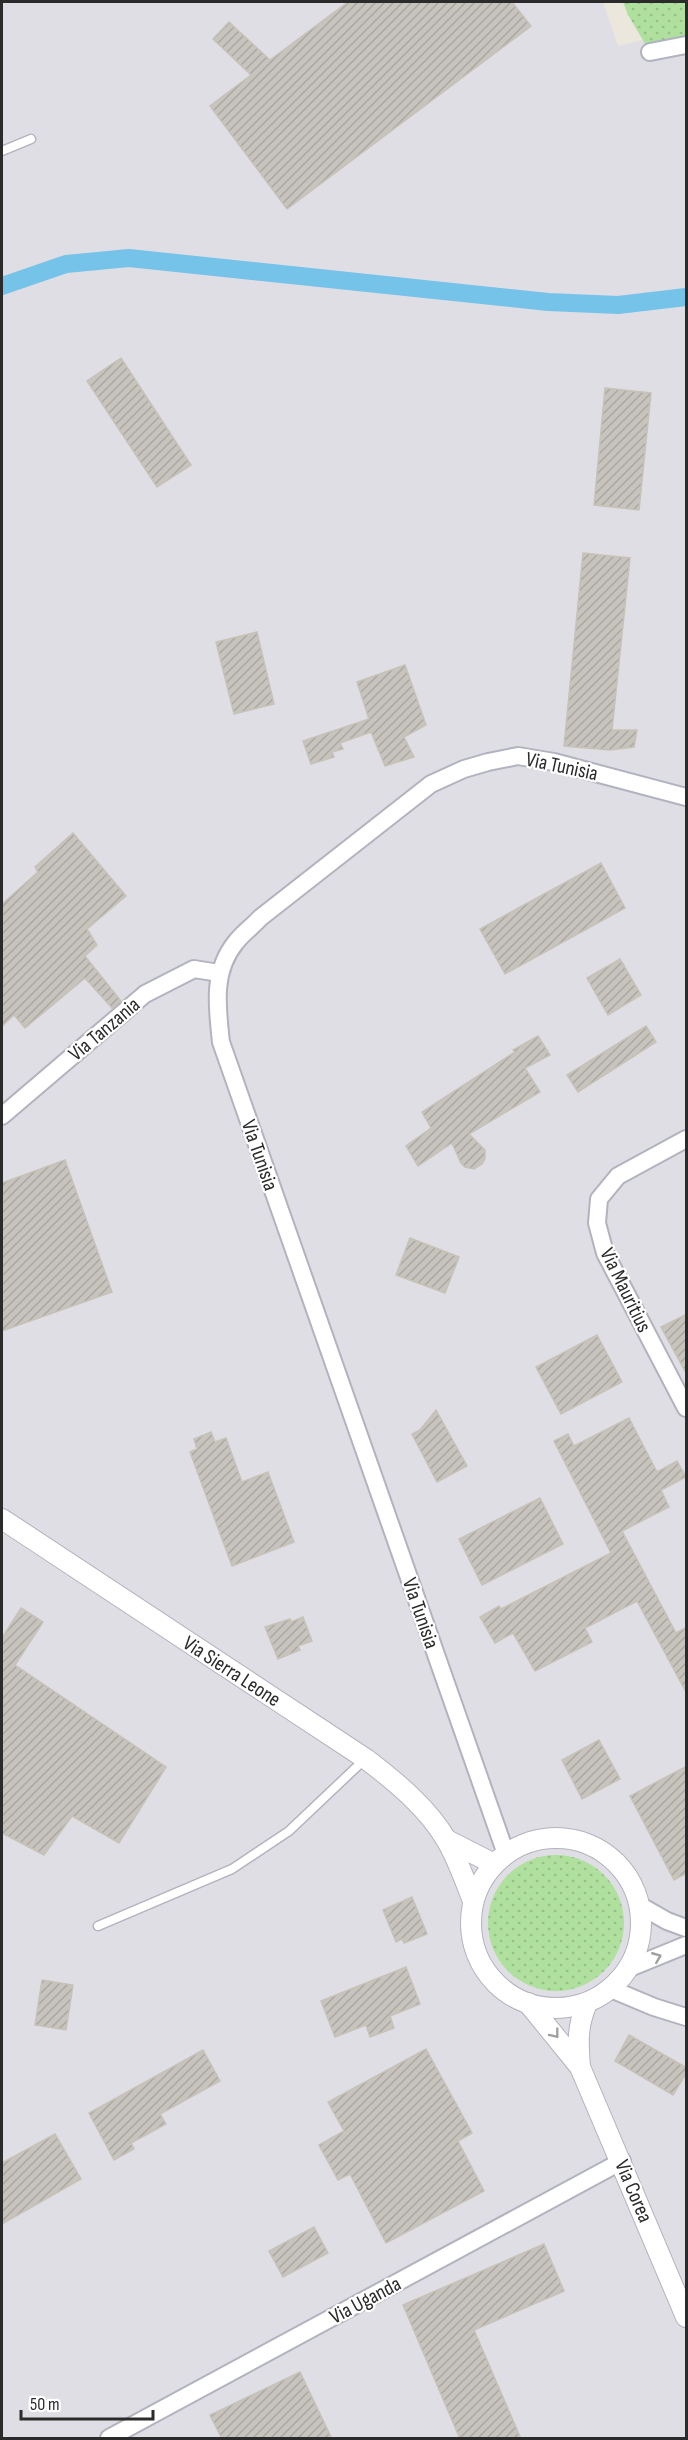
<svg xmlns="http://www.w3.org/2000/svg" width="688" height="2440" viewBox="0 0 688 2440" font-family="'Sofia Sans Condensed',sans-serif">
<style>
.industrial{fill:#e0dee5}
.grass{fill:url(#grass-dots)}
.lines{fill:none;stroke-linecap:round;stroke-linejoin:round}
.canal{stroke:#75c3e9;stroke-width:18}
.building{fill:url(#building-hatch);stroke:#c7c2b7;stroke-width:1.5}
.service-casing{stroke:#b1b3be;stroke-width:11}
.minor-casing{stroke:#b1b3be;stroke-width:20}
.tertiary-casing{stroke:#b1b3be;stroke-width:22}
.service{stroke:#fff;stroke-width:8}
.minor{stroke:#fff;stroke-width:16}
.tertiary{stroke:#fff;stroke-width:20}
.oneway{stroke:#a0a0a0}
.labels{text-anchor:middle;stroke-width:4.5;stroke-linejoin:round;paint-order:stroke}
.street-label{font-size:21px;fill:#2b2b2b;stroke:#fff}
</style>
<defs>
<pattern id="grass-dots" width="8" height="8" patternUnits="userSpaceOnUse" patternTransform="scale(1.5)"><rect width="8" height="8" fill="#afe09d"/><path d="M2 2h.1M6 6h.1" fill="none" stroke="#97c087" stroke-width="1.8" stroke-linecap="round"/></pattern>
<pattern id="building-hatch" width="6" height="6" patternUnits="userSpaceOnUse" patternTransform="scale(1.5)"><rect width="6" height="6" fill="#c7c3bd"/><path d="M-1 1l2-2M0 6l6-6M5 7l2-2" fill="none" stroke="#aba8a3"/></pattern>
</defs>
<rect width="100%" height="100%" fill="#ece7dd"/>
<!-- industrial -->
<path class="industrial" d="M2,2H603L618,46L686,29V2438H2Z"/>
<!-- grass -->
<g class="grass">
<path d="M623,2H686V45L650,52L628,15Z"/>
<circle cx="556" cy="1923" r="68"/>
</g>
<g class="lines">
<!-- canal -->
<path class="canal" d="M2,286L66,264L129,258L548,302L618,305L686,297"/>
</g>
<!-- building -->
<g class="building">
<path d="M348,2H512L531,26L287,209L210,106L251,75L213,39L229,22L270,60Z"/>
<path d="M121,358L191,465L157,487L87,381Z"/>
<path d="M605,388L651,393L639,510L594,505Z"/>
<path d="M583,553L630,558L612,730H637L634,747L610,750L564,746Z"/>
<path d="M257,632L274,704L234,714L216,642Z"/>
<path d="M405,665L426,725L404,737L414,757L385,766L371,732L340,743L343,749L332,752L334,757L311,764L303,741L369,719L357,682Z"/>
<path d="M73,833L126,896L87,929L97,945L85,956L121,1001L112,1008L85,978L25,1028L14,1015L2,1026V904L38,872L35,867Z"/>
<path d="M601,863L625,908L505,974L480,929Z"/>
<path d="M620,959L641,995L608,1015L587,978Z"/>
<path d="M646,1026L656,1042L578,1092L567,1075Z"/>
<path d="M538,1036L550,1055L525,1068L540,1092L469,1134L485,1150V1159L482,1164L474,1169L465,1167L461,1163L452,1143L418,1166L406,1146L431,1128L422,1112L515,1052L513,1050Z"/>
<path d="M65,1160L112,1292L2,1331V1183Z"/>
<path d="M410,1238L459,1257L445,1293L396,1275Z"/>
<path d="M687,1314V1375L661,1327Z"/>
<path d="M597,1335L622,1382L561,1414L536,1367Z"/>
<path d="M436,1410L467,1466L437,1482L412,1434L420,1430Z"/>
<path d="M629,1418L657,1472L677,1461L686,1477L661,1490L669,1507L622,1531L676,1633L687,1627V1694L637,1601L585,1628L592,1642L535,1671L513,1633L495,1643L480,1617L499,1606L501,1609L611,1553L554,1441L568,1434L574,1446Z"/>
<path d="M211,1432L215,1442L226,1438L242,1482L268,1472L294,1542L232,1566L190,1452L197,1449L194,1439Z"/>
<path d="M540,1498L563,1544L482,1585L459,1539Z"/>
<path d="M21,1608L43,1622L15,1665L166,1767L119,1843L72,1816L44,1855L2,1833V1638Z"/>
<path d="M303,1617L312,1641L298,1646L300,1650L278,1659L265,1627L290,1619L291,1622Z"/>
<path d="M599,1740L620,1779L582,1799L562,1760Z"/>
<path d="M687,1766V1873L674,1880L630,1796Z"/>
<path d="M412,1897L427,1934L404,1943L402,1939L396,1942L383,1910Z"/>
<path d="M406,1967L420,2004L390,2016L394,2028L370,2037L366,2025L335,2037L321,2001Z"/>
<path d="M42,1980L73,1985L66,2030L35,2025Z"/>
<path d="M629,2035L687,2068V2072L673,2095L615,2061Z"/>
<path d="M426,2049L472,2133L458,2141L484,2191L386,2243L350,2174L338,2180L319,2145L344,2131L328,2102Z"/>
<path d="M203,2050L220,2081L160,2114L166,2124L131,2143L134,2149L114,2160L89,2113Z"/>
<path d="M55,2134L81,2179L2,2224V2163Z"/>
<path d="M314,2227L328,2253L283,2277L269,2251Z"/>
<path d="M544,2244L564,2291L474,2330L521,2439H460L403,2305Z"/>
<path d="M300,2372L332,2439H222L210,2415Z"/>
</g>
<g class="lines">
<defs>
<g id="service">
<path d="M2,151L31,139"/>
<path d="M98,1926L232,1869L289,1831L365,1759"/>
</g>
<g id="minor">
<path d="M650,52L686,45"/>
<path d="M2,1116L145,994L194,969L219,973"/>
<path d="M686,1139L618,1176L599,1199L597,1223L605,1253L686,1408"/>
<path d="M506,1854L221,1042C217,1007 212,971 236,942C243,933 253,926 260,918L431,784L464,769L488,762L518,756L554,762L686,797"/>
<path d="M639,1905L667,1921L686,1928"/>
<path d="M627,1969L686,1945"/>
<path d="M611,1989L654,2007L686,2017"/>
<path d="M109,2438L622,2161"/>
</g>
<g id="tertiary">
<path d="M2,1519L366,1759C396,1782 428,1808 447,1841C458,1860 465,1881 473,1901"/>
<circle cx="556" cy="1923" r="85"/>
<path d="M447,1840L494,1864"/>
<path d="M528,2003L580,2067L686,2317"/>
<path d="M580,2067C578,2041 577,2027 587,2003"/>
</g>
</defs>
<!-- service casing -->
<use href="#service" class="service-casing"/>
<!-- minor casing -->
<use href="#minor" class="minor-casing"/>
<!-- tertiary casing -->
<use href="#tertiary" class="tertiary-casing"/>
<!-- service -->
<use href="#service" class="service"/>
<!-- minor -->
<use href="#minor" class="minor"/>
<!-- tertiary -->
<use href="#tertiary" class="tertiary"/>
</g>
<!-- one-way arrows -->
<defs><path id="oneway-chevron" d="M-2-3.5L2.5 0L-2 3.5" fill="none" stroke-width="1.6" stroke-linecap="round" stroke-linejoin="round" transform="scale(1.5)"/></defs>
<g class="oneway">
<use href="#oneway-chevron" transform="translate(657 1957) rotate(-22)"/>
<use href="#oneway-chevron" transform="translate(555 2034) rotate(52)"/>
</g>
<g class="labels">
<!-- street labels -->
<g class="street-label">
<text transform="translate(562 766) rotate(12)" y="7">Via Tunisia</text>
<text transform="translate(104 1029) rotate(-40)" y="7">Via Tanzania</text>
<text transform="translate(260 1155) rotate(71)" y="7">Via Tunisia</text>
<text transform="translate(626 1290) rotate(64)" y="7">Via Mauritius</text>
<text transform="translate(421 1613) rotate(71)" y="7">Via Tunisia</text>
<text transform="translate(232 1671) rotate(33)" y="7">Via Sierra Leone</text>
<text transform="translate(634 2191) rotate(67)" y="7">Via Corea</text>
<text transform="translate(365 2300) rotate(-28)" y="7">Via Uganda</text>
</g>
</g>
<!-- border -->
<rect width="688" height="2440" fill="none" stroke="#2b2b2b" stroke-width="6"/>
<!-- scale -->
<path d="M21 2410v9h132v-9" fill="none" stroke="#2b2b2b" stroke-width="3"/>
<text x="30" y="2410" font-size="18" fill="#2b2b2b" stroke="#ffffff" stroke-width="4.5" paint-order="stroke">50 m</text>
</svg>
